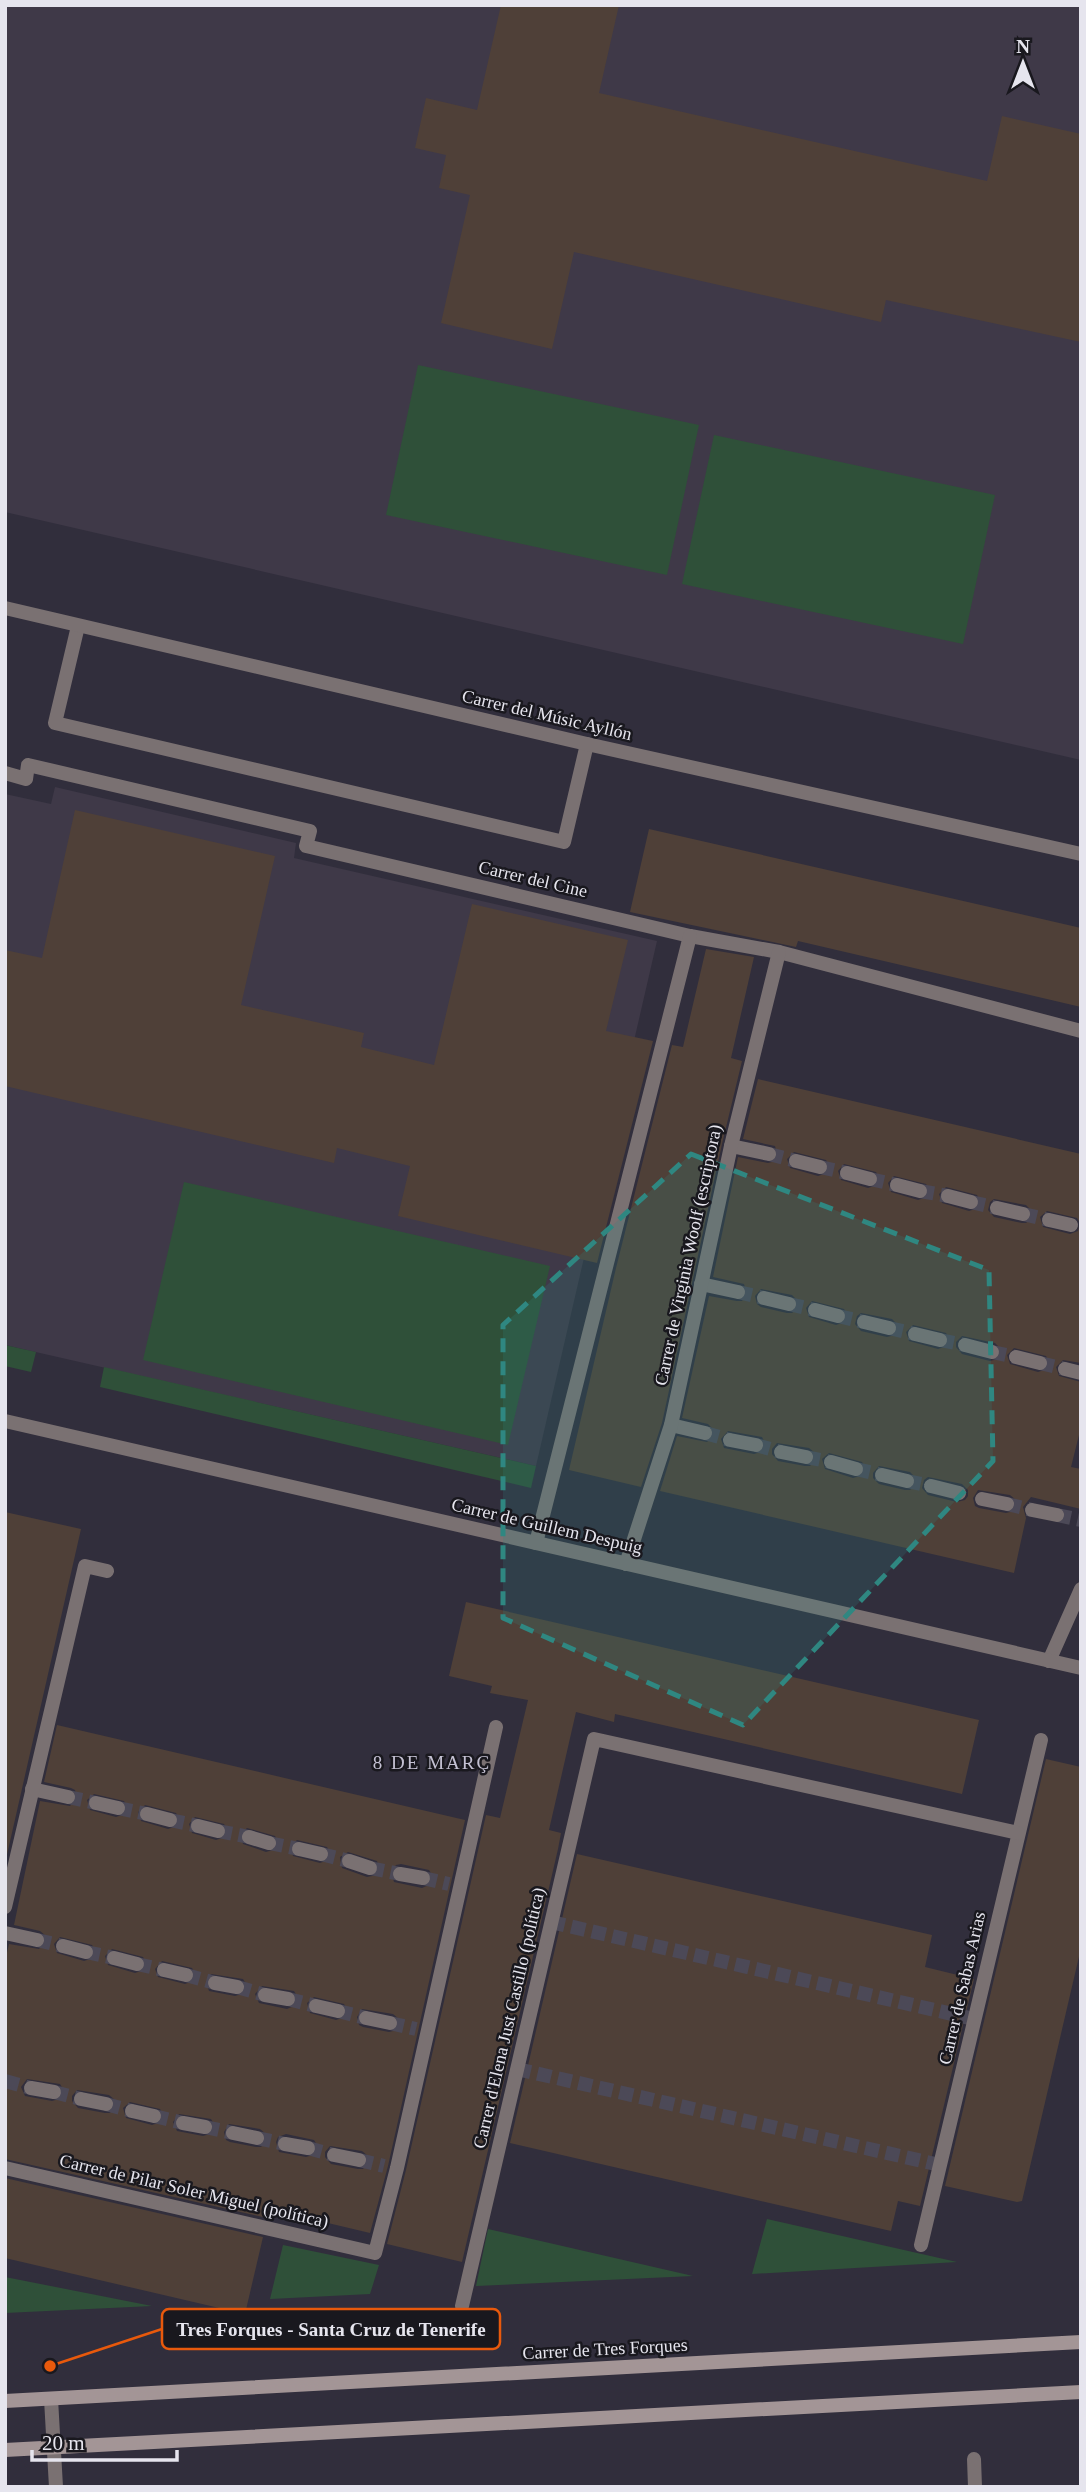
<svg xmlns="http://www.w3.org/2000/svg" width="1086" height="2492" viewBox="0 0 1086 2492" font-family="'Times New Roman',serif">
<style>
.education{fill:#3f3948}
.green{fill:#2f5039}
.building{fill:#4f4038;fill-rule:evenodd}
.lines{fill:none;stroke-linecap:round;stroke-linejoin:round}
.pedestrian-tunnel{stroke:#4c4957;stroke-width:14;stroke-dasharray:14 7;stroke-linecap:butt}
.service{stroke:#7a7172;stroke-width:14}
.pedestrian{stroke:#7a7172;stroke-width:14}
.minor{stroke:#7a7172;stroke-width:14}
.tertiary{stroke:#7a7172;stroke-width:14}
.secondary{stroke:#a39596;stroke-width:14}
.marked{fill:#2f8781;fill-opacity:0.2;stroke:#2f8781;stroke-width:5;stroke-dasharray:14 9;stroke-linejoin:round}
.labels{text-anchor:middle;stroke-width:5;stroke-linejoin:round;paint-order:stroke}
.street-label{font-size:18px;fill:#e6e5ee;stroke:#19181e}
.neighbourhood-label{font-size:19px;letter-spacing:2px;fill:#c4c1d3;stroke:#19181e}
.leader{fill:none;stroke:#e8590c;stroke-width:2.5}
.callout-dot{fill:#e8590c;stroke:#19181e;stroke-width:2.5}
.callout{fill:#19181e;stroke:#e8590c;stroke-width:2.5}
.callout-label{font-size:19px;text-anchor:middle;font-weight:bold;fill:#e6e5ee}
</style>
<rect width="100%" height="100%" fill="#312e3c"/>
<!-- education -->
<g class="education">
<path d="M5,5H1081V760L5,512Z"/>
<path d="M55,787L296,843L294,858L657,941L536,1466L5,1345V794L51,804Z"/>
</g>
<!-- green -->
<g class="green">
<path d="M418,365L699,425L667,575L386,515Z"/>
<path d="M714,435L995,495L963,644L682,584Z"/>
<path d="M184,1182L550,1266L508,1445L143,1360Z"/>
<path d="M5,1345L36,1352L31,1372L5,1366Z"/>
<path d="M104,1367L536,1466L531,1488L100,1387Z"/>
<path d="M767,2219L957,2262L752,2274Z"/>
<path d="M488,2229L693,2276L476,2286Z"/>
<path d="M283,2245L379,2265L370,2294L270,2299Z"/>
<path d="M5,2277L152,2306L5,2313Z"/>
</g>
<!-- building -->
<g class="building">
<path d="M501,5H619L599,93L987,181L1002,116L1081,134V342L886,300L881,322L574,252L552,349L441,323L470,195L439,188L446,155L415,148L426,98L477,110Z"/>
<path d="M75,810L275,856L241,1005L364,1033L361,1047L434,1065L472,904L628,940L606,1031L653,1041L597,1263L398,1216L410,1166L337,1148L334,1163L5,1086V950L42,958Z"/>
<path d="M649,829L1081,928V1007L798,941L796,947L630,912Z"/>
<path d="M706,949L754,957L731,1058L742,1061L722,1144L662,1423L641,1487L569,1470L616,1268L672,1045L683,1047Z"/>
<path d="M758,1079L1081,1154V1363L1063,1360L1056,1367L1059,1376L1081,1382V1427L1071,1467L1081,1469V1509L1031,1497L1023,1507L1026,1518L1014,1573L660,1491L677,1436L707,1442L714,1435V1430L708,1424L682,1418L709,1296L737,1301H742L747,1295L744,1284L713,1277L738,1157L768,1163L776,1161L778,1157L775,1146L743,1139ZM794,1152L826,1160L829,1165L827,1173L818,1176L790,1168L787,1159ZM844,1164L876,1172L879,1177L877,1185L868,1188L841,1180L838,1171ZM894,1176L926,1184L929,1189L927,1197L918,1200L891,1192L888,1183ZM946,1187L977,1195L980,1200L978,1208L969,1211L942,1203L939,1194ZM994,1199L1026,1205L1032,1211V1217L1026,1223H1022L994,1217L988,1210L990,1202ZM1047,1211L1077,1218L1080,1223L1078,1231L1070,1234L1043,1227L1040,1217ZM761,1289L792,1295L798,1301V1307L792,1313H787L761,1307L757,1304L755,1296ZM812,1301L844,1309L847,1314L845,1322L836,1325L809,1317L806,1308ZM861,1313L892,1319L898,1325V1331L895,1335L887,1337L861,1331L855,1324L857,1316ZM913,1325L946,1333L949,1338L947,1346L938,1349L909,1341L906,1332ZM962,1336L995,1343L1001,1349V1355L998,1359L990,1361L962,1354L956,1347V1342ZM1014,1348L1046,1356L1049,1361L1047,1369L1038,1372L1010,1364L1007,1355ZM728,1431L762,1437L765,1443L764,1451L754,1454L724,1448L721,1439ZM777,1443L809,1448L815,1453V1460L810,1466H805L778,1461L772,1454V1449ZM829,1453L862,1462L865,1467L863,1475L853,1478L825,1469L822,1459ZM879,1466L910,1472L916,1478V1484L910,1490H905L879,1484L873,1478V1473ZM928,1477L962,1484L968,1490V1496L965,1500L957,1502L928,1495L922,1488L924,1480ZM978,1490L1010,1495L1016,1500V1507L1014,1511L1006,1513L979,1508L975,1506L973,1498Z"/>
<path d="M5,1512L81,1529L6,1859H5Z"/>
<path d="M466,1602L979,1720L962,1794L615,1714L614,1722L576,1712L549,1830L561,1833L558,1849L462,2262L387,2244L406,2170L486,1815L500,1818L528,1700L490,1693L492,1686L449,1676Z"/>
<path d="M57,1725L465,1820L388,2166L370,2233L269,2209L267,2218L5,2159V1961L9,1944L39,1949L46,1941V1936L40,1931L14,1925L40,1801L70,1806L77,1798L75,1790L71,1788L44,1782ZM94,1794L124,1801L127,1806L125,1814L116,1817L90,1810L87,1800ZM145,1805L176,1813L179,1818L177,1826L168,1829L141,1821L138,1812ZM195,1817L224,1824L227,1829L225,1837L216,1840L192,1833L189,1824ZM247,1828L275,1836L278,1841L276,1849L266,1852L243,1844L240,1834ZM297,1840L327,1847L330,1852L328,1860L320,1863L293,1856L290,1846ZM348,1852L377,1861L379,1867L377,1875L367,1877L342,1868L340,1857ZM401,1864L429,1870L432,1875L431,1884L422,1888L394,1882L391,1872L396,1865ZM60,1937L92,1945L95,1950L93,1958L84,1961L57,1953L54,1944ZM112,1949L143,1957L146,1962L144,1970L135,1973L108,1965L105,1956ZM162,1961L192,1968L195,1973L193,1981L185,1984L158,1977L155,1969ZM211,1974L243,1979L246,1984L245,1993L235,1996L209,1991L206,1982ZM262,1986L294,1991L297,1996L296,2005L287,2009L259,2003L255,1994ZM314,1997L344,2004L347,2009L345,2017L336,2020L310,2013L307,2003ZM362,2009L393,2014L399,2019V2026L397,2030L389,2032L363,2027L359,2025L357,2017ZM27,2079L60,2084L63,2089L62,2098L52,2101L25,2096L21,2087ZM77,2090L109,2095L115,2100V2107L110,2113H105L78,2108L72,2101V2096ZM130,2102L160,2109L163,2114L161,2122L152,2125L126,2118L123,2108ZM179,2114L211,2119L214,2124L213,2133L203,2136L177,2131L173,2122ZM229,2124L260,2129L266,2134V2141L261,2147H256L230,2142L226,2140L224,2132ZM286,2134L314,2140L317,2145L316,2154L306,2157L279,2152L276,2142L278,2137ZM330,2146L362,2151L368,2156V2163L363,2169H358L331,2164L325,2157V2152Z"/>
<path d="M1046,1759L1081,1767V1948L1022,2201L1017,2202L945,2186Z"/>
<path d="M577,1854L932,1935L925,1967L974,1979L920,2206L898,2201L891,2231L510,2143Z"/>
<path d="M5,2178L263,2237L245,2314L5,2258Z"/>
</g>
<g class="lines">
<!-- pedestrian-tunnel -->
<g class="pedestrian-tunnel">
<path d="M769,1154L796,1161"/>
<path d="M820,1167L847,1173"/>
<path d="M870,1179L897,1185"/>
<path d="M920,1191L948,1196"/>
<path d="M971,1202L997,1208"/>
<path d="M1023,1214L1049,1220"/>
<path d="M738,1292L764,1298"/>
<path d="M789,1304L815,1310"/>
<path d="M838,1316L864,1322"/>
<path d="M889,1328L915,1334"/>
<path d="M940,1340L965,1345"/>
<path d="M992,1352L1016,1357"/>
<path d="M1040,1363L1065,1369"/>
<path d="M705,1433L730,1440"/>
<path d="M756,1445L781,1452"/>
<path d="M806,1457L831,1462"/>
<path d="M856,1469L882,1475"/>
<path d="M907,1481L931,1486"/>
<path d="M1007,1504L1032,1510"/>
<path d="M1057,1515L1081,1520"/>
<path d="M68,1797L96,1803"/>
<path d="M118,1808L147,1814"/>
<path d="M170,1820L198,1826"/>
<path d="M218,1831L249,1837"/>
<path d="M269,1843L299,1849"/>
<path d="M321,1854L349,1861"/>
<path d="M370,1868L400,1874"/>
<path d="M423,1878L449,1884"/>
<path d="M551,1922L974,2019"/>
<path d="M37,1940L63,1946"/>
<path d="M86,1952L114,1958"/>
<path d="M137,1964L164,1970"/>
<path d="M186,1975L215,1983"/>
<path d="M237,1987L265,1995"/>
<path d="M288,1999L316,2006"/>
<path d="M338,2011L366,2018"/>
<path d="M390,2023L416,2029"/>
<path d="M517,2069L940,2165"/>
<path d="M5,2081L31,2088"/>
<path d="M54,2092L81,2099"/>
<path d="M106,2104L132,2111"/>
<path d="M154,2116L183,2123"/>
<path d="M205,2127L233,2133"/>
<path d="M257,2138L285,2144"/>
<path d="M308,2148L334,2155"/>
<path d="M359,2160L384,2166"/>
</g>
<!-- service -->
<path class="service" d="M78,626L55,723L564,842L587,744"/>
<!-- pedestrian -->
<g class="pedestrian">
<path d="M5,773L26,779L28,765L310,831L306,846L690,936L779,952L1081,1031"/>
<path d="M731,1146L769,1154"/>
<path d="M796,1161L820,1167"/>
<path d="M847,1173L870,1179"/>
<path d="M897,1185L920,1191"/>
<path d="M948,1196L971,1202"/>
<path d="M997,1208L1023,1214"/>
<path d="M1049,1220L1071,1225"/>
<path d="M701,1284L738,1292"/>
<path d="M764,1298L789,1304"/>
<path d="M815,1310L838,1316"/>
<path d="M864,1322L889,1328"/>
<path d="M915,1334L940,1340"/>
<path d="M965,1345L992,1352"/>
<path d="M1016,1357L1040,1363"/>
<path d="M1065,1369L1081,1373"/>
<path d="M671,1425L705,1433"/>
<path d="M730,1440L756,1445"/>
<path d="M781,1452L806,1457"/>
<path d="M831,1462L856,1469"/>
<path d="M882,1475L907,1481"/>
<path d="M931,1486L959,1493"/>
<path d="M982,1499L1007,1504"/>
<path d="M1032,1510L1057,1515"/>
<path d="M536,1543L690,936"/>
<path d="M626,1564L671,1425L731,1146L779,952"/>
<path d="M1049,1661L1081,1589"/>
<path d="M32,1789L68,1797"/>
<path d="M96,1803L118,1808"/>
<path d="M147,1814L170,1820"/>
<path d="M198,1826L218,1831"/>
<path d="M249,1837L269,1843"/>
<path d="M299,1849L321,1854"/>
<path d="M349,1861L370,1868"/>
<path d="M400,1874L423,1878"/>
<path d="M5,1907L85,1566L107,1571"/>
<path d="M5,1933L37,1940"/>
<path d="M63,1946L86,1952"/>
<path d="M114,1958L137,1964"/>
<path d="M164,1970L186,1975"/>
<path d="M215,1983L237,1987"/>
<path d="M265,1995L288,1999"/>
<path d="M316,2006L338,2011"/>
<path d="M366,2018L390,2023"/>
<path d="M31,2088L54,2092"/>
<path d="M81,2099L106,2104"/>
<path d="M132,2111L154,2116"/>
<path d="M183,2123L205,2127"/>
<path d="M233,2133L257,2138"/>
<path d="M285,2144L308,2148"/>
<path d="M334,2155L359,2160"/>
<path d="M5,2168L375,2253L397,2168L496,1727"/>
<path d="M921,2245L1041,1740"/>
<path d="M462,2306L594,1739L1018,1833"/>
<path d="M974,2459L975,2487"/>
</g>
<!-- minor -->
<g class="minor">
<path d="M5,1421L1081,1668"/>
<path d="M51,2399L56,2487"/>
</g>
<!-- tertiary -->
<path class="tertiary" d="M5,608L587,744L1081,854"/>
<!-- secondary -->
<g class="secondary">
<path d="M5,2401L1081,2342"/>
<path d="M5,2450L1081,2392"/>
</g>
</g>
<!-- marked area -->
<path class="marked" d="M691,1154L989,1270L993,1461L743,1725L503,1618V1325Z"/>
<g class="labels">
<!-- street labels -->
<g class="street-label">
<text transform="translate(547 715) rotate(13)" y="6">Carrer del Músic Ayllón</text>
<text transform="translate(533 879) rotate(13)" y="6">Carrer del Cine</text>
<text transform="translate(688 1255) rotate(-78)" y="6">Carrer de Virginia Woolf (escriptora)</text>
<text transform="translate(547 1526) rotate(13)" y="6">Carrer de Guillem Despuig</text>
<text transform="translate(962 1988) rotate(-77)" y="6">Carrer de Sabas Arias</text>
<text transform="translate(509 2018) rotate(-77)" y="6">Carrer d'Elena Just Castillo (política)</text>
<text transform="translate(194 2191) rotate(13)" y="6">Carrer de Pilar Soler Miguel (política)</text>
<text transform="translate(605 2349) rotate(-3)" y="6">Carrer de Tres Forques</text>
</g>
<!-- neighbourhood labels -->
<g class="neighbourhood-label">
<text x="432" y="1769">8 DE MARÇ</text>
</g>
</g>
<!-- callouts -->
<path class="leader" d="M50 2366L162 2329"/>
<circle class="callout-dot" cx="50" cy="2366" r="7"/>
<rect class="callout" x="162" y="2309" width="338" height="40" rx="7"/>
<g class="callout-label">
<text x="331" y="2336">Tres Forques - Santa Cruz de Tenerife</text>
</g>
<!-- border -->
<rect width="1086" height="2492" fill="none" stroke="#e6e5ee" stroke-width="14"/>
<!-- north arrow -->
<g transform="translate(1023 63)" stroke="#19181e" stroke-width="5" paint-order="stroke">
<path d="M0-5L12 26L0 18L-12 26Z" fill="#e6e5ee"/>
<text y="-10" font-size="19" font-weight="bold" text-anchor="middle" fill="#e6e5ee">N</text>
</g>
<!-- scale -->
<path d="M32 2450v10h145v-10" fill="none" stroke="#e6e5ee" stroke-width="3.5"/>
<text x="42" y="2450" font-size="21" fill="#e6e5ee" stroke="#19181e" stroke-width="5" paint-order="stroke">20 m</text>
</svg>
